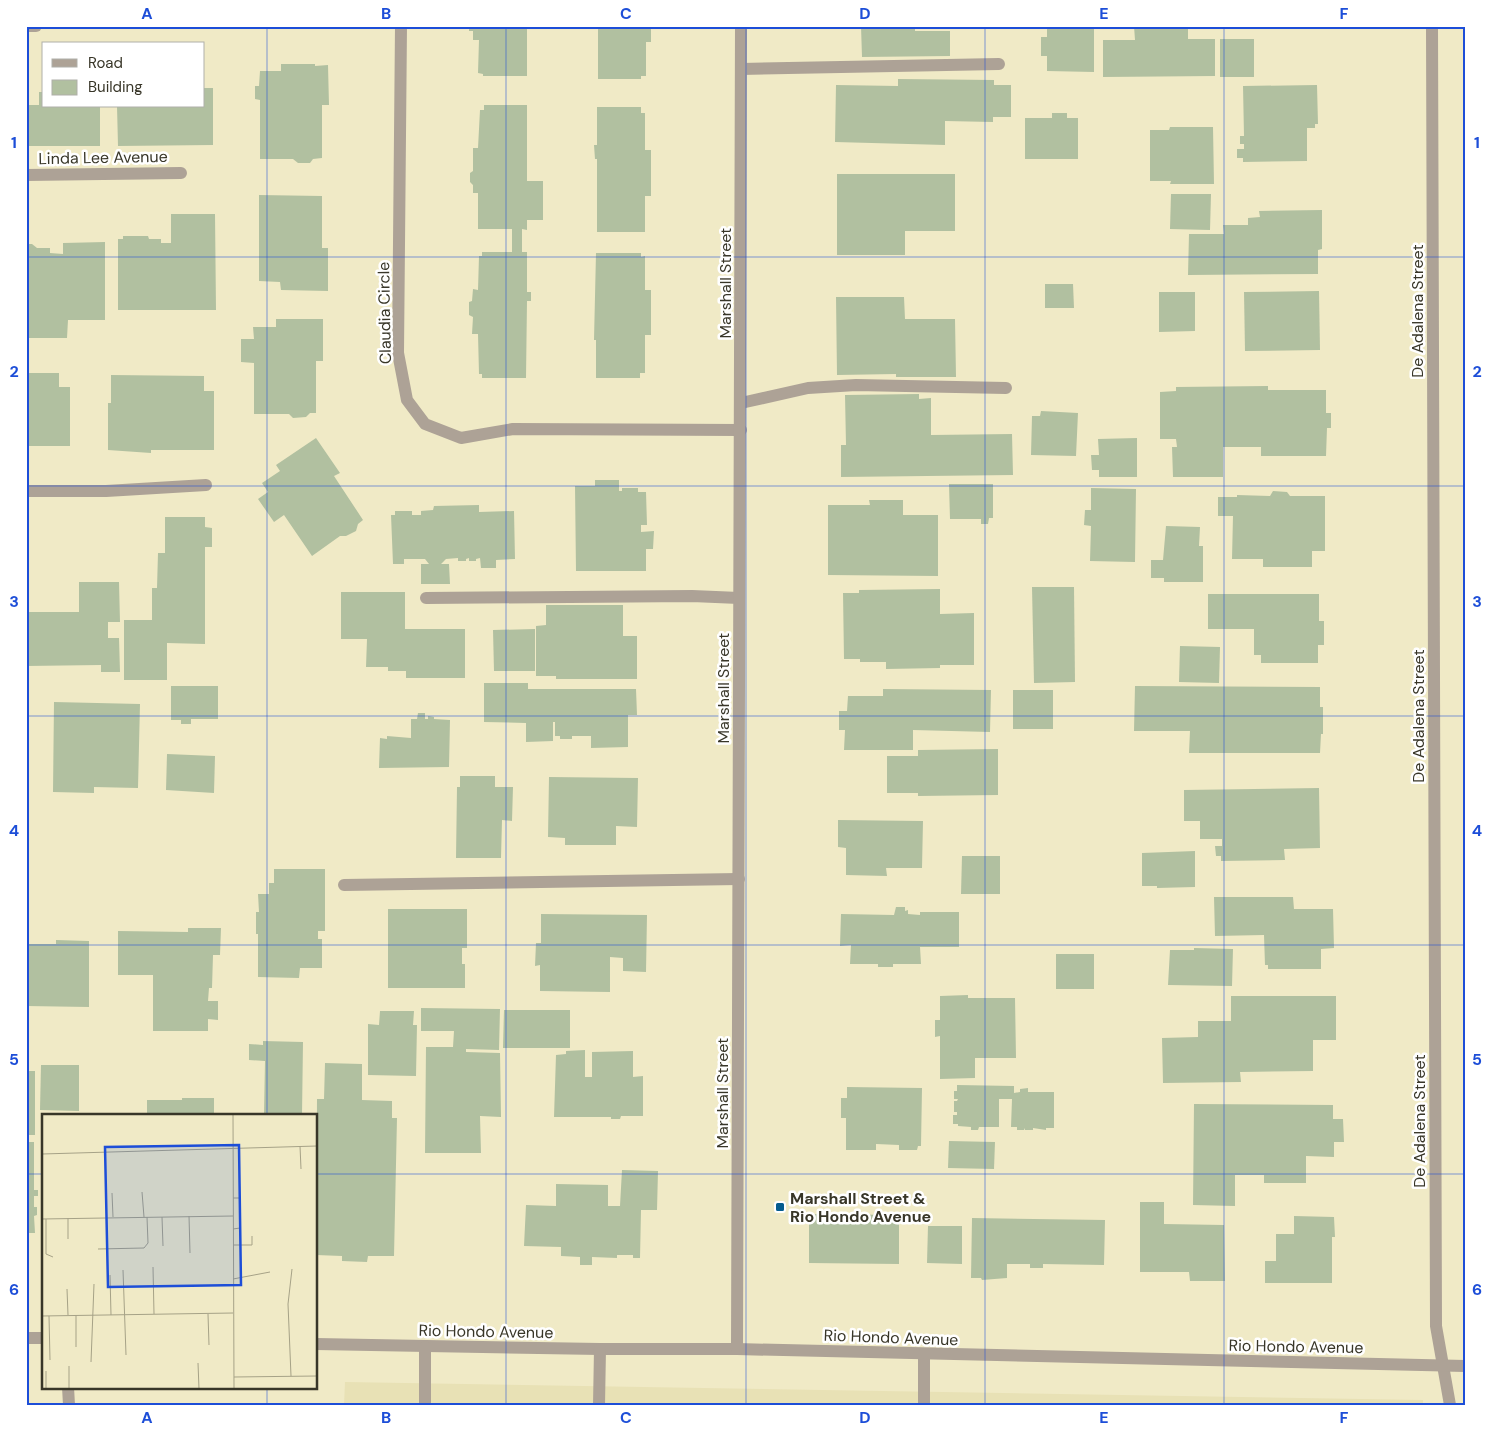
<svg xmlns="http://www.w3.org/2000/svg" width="1491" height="1431" viewBox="0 0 1491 1431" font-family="'DM Sans',sans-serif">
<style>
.built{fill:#e8e1b5}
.building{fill:#b1c0a0}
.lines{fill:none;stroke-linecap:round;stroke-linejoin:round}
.minor{stroke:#ada296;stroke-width:12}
.grid{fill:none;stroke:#1d4ed8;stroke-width:1;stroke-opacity:0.55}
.poi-dot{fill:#055c8e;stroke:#fff;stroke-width:2}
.labels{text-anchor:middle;stroke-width:5;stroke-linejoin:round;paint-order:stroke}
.street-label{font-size:16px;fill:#383628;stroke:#fff}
.poi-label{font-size:16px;font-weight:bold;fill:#383628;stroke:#fff;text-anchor:start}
.inset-road{fill:none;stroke:#a6a287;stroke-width:1}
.view{fill:#1d4ed8;fill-opacity:0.15;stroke:#1d4ed8;stroke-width:2.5}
.inset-edge{fill:none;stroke:#383628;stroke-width:2.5}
.neatline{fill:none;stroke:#1d4ed8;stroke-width:2}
.grid-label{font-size:16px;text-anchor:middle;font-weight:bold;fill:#1d4ed8}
</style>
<rect width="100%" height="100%" fill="#f0eac6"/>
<!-- built -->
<path class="built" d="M345,1382L1423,1400V1405H344Z"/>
<!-- building -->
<g class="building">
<path d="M469,26H527V76H483V74L478,73L479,40H473V31H469Z"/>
<path d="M598,26H651V42H646V76H641V79H598Z"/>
<path d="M861,26H915V31H950V56L862,57Z"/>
<path d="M959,26H1018V28L959,29Z"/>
<path d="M1047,26H1094V72L1047,71V56H1041V37H1047Z"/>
<path d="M1134,26H1188V39H1215V76L1103,77V40H1135Z"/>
<rect x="1220" y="39" width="34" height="38"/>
<path d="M281,64H315V66L328,65L329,105H322V158L313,159L310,163H298L293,159H260V100L255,99V86H259L260,71H281Z"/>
<path d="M898,79L994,80V85H1011V117H993V122L945,121V145L835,142L836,85L898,86Z"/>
<path d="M1317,85L1318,124H1315V128H1307V161L1243,162V158H1237V149H1244V144H1240V136H1244L1243,86Z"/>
<path d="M204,88H213V145L118,146L117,106H204Z"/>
<path d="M39,92H44V106H100V146H26V105H39Z"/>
<path d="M484,105H527V181H543V220H527V230L522,229V252H527V292H531V301H527L526,378H482V374H479L478,334H472L473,317L469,315V302L472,301L473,289L478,290L479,256H482V252H512V229H478V193H473V185L470,182V173L473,171V148H478L480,110H484Z"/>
<path d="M597,107H641V113H645V150H651V196H645V232H597V159H595L594,145H597Z"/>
<path d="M1052,113H1067V118H1078V159H1025V118H1052Z"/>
<path d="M1170,127H1213L1214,184H1170L1171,181H1150V130H1169Z"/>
<path d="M837,174H955V231H905V255H837Z"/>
<path d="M1171,194H1211L1210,230L1170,229Z"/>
<path d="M259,195L322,196V248H328V291L281,290L280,282L259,281Z"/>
<path d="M1322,210V249L1318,250V274L1188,275L1189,234H1224L1223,225H1248V218L1260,217L1259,211Z"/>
<path d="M171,214H215L216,310H118V239H123V236H148L149,239H161V243H171Z"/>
<path d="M105,242V320H68L67,338H26V244H32L37,248H50V253L63,254V243Z"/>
<path d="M596,253H641V257L645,256V290H651V335H645V373H640V378H596V340H594Z"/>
<path d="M1045,284H1073L1074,308H1045Z"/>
<path d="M1319,291L1320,350L1245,351L1244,292Z"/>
<path d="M1159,292H1195V331L1159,332Z"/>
<path d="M836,297H904L905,319H955L956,377H896V374L837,375Z"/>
<path d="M276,319H323V361H316V413H310L306,417L293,418L289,414H254V363L241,362V339H254L253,327H276Z"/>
<path d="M26,373H59V387H70V446H26Z"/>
<path d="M111,375L204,376V391H214V450H151V453L108,450V403H111Z"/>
<path d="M1268,386V390H1326V413H1331V428H1327L1326,456H1261V447H1223V477H1173L1172,447H1177L1176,439H1160V392L1176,391V387Z"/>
<path d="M919,394V399L931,398V435L1012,434L1013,475L841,477V445H846L845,395Z"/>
<path d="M1041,411L1078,413L1076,456L1031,455L1032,416H1040Z"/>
<path d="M316,438L340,473L334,476L363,520L358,524L356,531L346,536H340L312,556L284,515L274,522L258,499L268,492L262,483L280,471L276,465Z"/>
<path d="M1137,438V477H1099V470H1092L1091,455H1099L1098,439Z"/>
<path d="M595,480H619V491H622V488H638V492H646L647,525H641V532L654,531L653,549H646V571H576L575,486H595Z"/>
<path d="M949,484H993V518H989L988,524H981V519H950Z"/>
<path d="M1091,488L1136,489L1135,562L1090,561L1091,526L1084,525L1085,510H1091Z"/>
<path d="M1273,491L1287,492L1290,496H1325V551H1312V567H1263V559H1232L1233,516H1218V497H1237V495L1270,496Z"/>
<path d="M869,500H903V515H938V576L828,575V505H870Z"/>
<path d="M479,505V512L514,511L515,559L496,560V568H481L480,558L476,559V561H469V558L466,559V561H458V558L446,559L441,564H449L450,584H421V564H429L425,559H404V564H393L391,515H395V511H412V515H421V511L433,510L434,506Z"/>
<path d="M165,517H205V527L212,528V547H205V644L167,643V680H124V620H152V588H157L158,553H165Z"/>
<path d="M1166,526L1200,527L1199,546H1203V582H1164V578H1151V560H1163Z"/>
<path d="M79,582H119L120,622H108V638H119L120,672H101V665L26,666V612H79Z"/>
<path d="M1032,587H1074L1075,682L1034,683Z"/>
<path d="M940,589V614L974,613V665H940V668L886,669V662H860V659H844L843,593H859V590Z"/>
<path d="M341,592H405V629H465V678H406V671H388V667H366L367,639H341Z"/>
<path d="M1208,594H1319V621H1324V645H1318V663H1261V655H1254V629H1208Z"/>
<path d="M546,605H623V636H637V679H556V676H536V626L546,625Z"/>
<path d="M535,629V671H494L493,630Z"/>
<path d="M1180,646L1220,647L1219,683L1179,682Z"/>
<path d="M484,683H528V689H636L637,715H628V747L591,748V736H572V739H560V736H555V722H553V741L526,742V723L484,722Z"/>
<path d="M171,686H218V719H191V724H181V720H171Z"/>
<path d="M1135,686L1320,687V707H1323V734H1321L1320,753H1189L1190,731H1134Z"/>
<path d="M883,689L991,690L990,732L913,730V750H844L845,730H839V711H847L848,696H883Z"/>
<rect x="1013" y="690" width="40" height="39"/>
<path d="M54,702L140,704L138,788L94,787V793L53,792Z"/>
<path d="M418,713H425V719H428V716L434,717V719L450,720L449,767L379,768L380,738L387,739V736L411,738V719H417Z"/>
<path d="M998,749V795L918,796V793H887V756H918V750Z"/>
<path d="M167,754L215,756L214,793L166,790Z"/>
<path d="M460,776H495V787H513L512,821L502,820L501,858H456L457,787H460Z"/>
<path d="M549,777L638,778L637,827L616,826V845H565V838L548,837Z"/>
<path d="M1319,788L1320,848L1284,849L1285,860L1221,861V856H1216L1215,846H1222V839H1200V821H1184V790Z"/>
<path d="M838,820L923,821L922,868H886L887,876L846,875V848L838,847Z"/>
<path d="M1195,851V887L1157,888V886H1142V853Z"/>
<path d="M962,856H1000V894H961Z"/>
<path d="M274,869H325V931H318V939H322V968H300L299,978L258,977V934H256V912H259L258,894H269V883H274Z"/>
<path d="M1214,897H1293L1294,909H1333L1334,948L1321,949V969H1268V965H1265L1264,935L1215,936Z"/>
<path d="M896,907H905V911L908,910V914L920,915V912H959V947H920L921,964H893V967H878V964H850L851,945L840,946L841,914L894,915Z"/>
<path d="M388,909H467V948H462V964H465V988H388Z"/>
<path d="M541,914L647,915L646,972L623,971V958L610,957V992L540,991V965L535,966L536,943H541Z"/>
<path d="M188,928H221L220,955H213L212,988H209L208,1001H218V1020L208,1019V1031H153V975H118V931L188,932Z"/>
<path d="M56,940L89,941V1007L26,1006V944H56Z"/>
<path d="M1194,948L1233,949L1232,986L1168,985L1170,950H1194Z"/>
<rect x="1056" y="954" width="38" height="35"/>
<path d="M968,995V998H1015L1016,1058H975V1078L940,1079V1036L935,1037V1020H940V996Z"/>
<path d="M1231,996H1336V1040H1313V1071L1240,1072L1241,1082L1163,1083L1162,1038L1198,1037V1021H1231Z"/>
<path d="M421,1008L500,1009L499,1050L466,1049V1052L500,1053L501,1117L480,1116L481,1153H425L426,1047H453L454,1031H421Z"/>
<path d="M504,1010H570V1048H503Z"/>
<path d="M380,1011H414L413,1025H417L416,1076L368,1075V1024L379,1025Z"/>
<path d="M263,1041L303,1042L302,1115H264L265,1061L249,1060V1044L263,1045Z"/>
<path d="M585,1050V1077H592V1052L633,1051V1077L643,1076V1116H621L620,1119H611V1117H554L556,1055L566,1054V1051Z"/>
<path d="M325,1063L362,1064V1100L392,1101V1118H397L394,1256H368L367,1262L342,1261V1256L316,1255L317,1099H324Z"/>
<path d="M41,1065H79V1111L40,1110Z"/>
<rect x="26" y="1071" width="9" height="64"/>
<path d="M957,1085L1014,1086V1093L1020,1092V1089L1028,1088V1092H1054V1128H1046V1130L1033,1128V1130H1025L1024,1128V1130H1017V1127H1011L1012,1099H999V1127H979L978,1130H971V1127L958,1126V1124H953V1115H957V1112H954V1101H957L958,1099H954V1091H957Z"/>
<path d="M847,1087L922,1088L921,1146H918L917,1150H899V1145L876,1144V1150H846V1118H841V1098H847Z"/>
<path d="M182,1098H214V1115H147V1100H182Z"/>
<path d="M1194,1104L1333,1105V1119H1343L1344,1142H1334V1157L1306,1156V1183H1264V1175H1235V1206L1193,1205Z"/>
<path d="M949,1141L995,1142L994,1169L948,1168Z"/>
<path d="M26,1142H34V1190H38V1196H34V1207H37V1215L34,1216L35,1233H26Z"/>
<path d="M622,1170L658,1171L657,1210H641L640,1258H633V1255H617V1258L592,1257V1265H580V1257L561,1256V1247L524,1246L526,1205L556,1206V1184L608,1185V1206H620Z"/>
<path d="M1140,1202H1164V1224L1224,1225L1225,1281H1190L1189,1272H1140Z"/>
<path d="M809,1214L899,1215V1264L809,1263Z"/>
<path d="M1294,1216L1334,1217L1335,1237H1332V1283H1265V1261H1276V1234H1294Z"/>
<path d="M972,1218L1105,1220L1104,1265L1043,1264V1268H1030V1264H1007V1278L982,1280L981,1278H971Z"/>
<path d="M928,1226H962V1264L927,1263Z"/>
</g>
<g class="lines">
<!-- minor -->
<g class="minor">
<path d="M26,26H36"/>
<path d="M401,26L398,353L407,400L425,424L461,438L513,429L741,430"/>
<path d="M1432,26L1436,1326L1450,1405"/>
<path d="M741,69L999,64"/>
<path d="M26,175L181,173"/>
<path d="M741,403L808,388L856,385L1006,388"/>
<path d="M26,491H106L206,485"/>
<path d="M426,598L692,596L739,598"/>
<path d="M344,885L739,879"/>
<path d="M26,1338H44"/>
<path d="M316,1344L600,1349H737L1465,1366"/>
<path d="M425,1347V1405"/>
<path d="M737,1349L741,26"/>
<path d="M68,1387L69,1405"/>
<path d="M599,1405L600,1349"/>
<path d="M924,1405V1354"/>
</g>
</g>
<!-- grid -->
<path class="grid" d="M267,26V1115M506,26V1405M746,26V1405M985,26V1405M1224,26V1405M26,257H1465M26,486H1465M26,716H1465M26,945H1465M26,1174H44M316,1174H1465M267,1387V1405"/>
<!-- markers -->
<rect class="poi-dot" x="775" y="1202" width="10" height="10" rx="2.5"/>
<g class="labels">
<!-- street labels -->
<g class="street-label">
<text transform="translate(103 157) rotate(-1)" y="6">Linda Lee Avenue</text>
<text transform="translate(725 283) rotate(-90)" y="6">Marshall Street</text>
<text transform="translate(1417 311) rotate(-90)" y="6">De Adalena Street</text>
<text transform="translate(384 313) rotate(-91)" y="6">Claudia Circle</text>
<text transform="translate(723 688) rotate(-90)" y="6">Marshall Street</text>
<text transform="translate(1418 716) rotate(-90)" y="6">De Adalena Street</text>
<text transform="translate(722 1093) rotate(-90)" y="6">Marshall Street</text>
<text transform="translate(1419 1121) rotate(-90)" y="6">De Adalena Street</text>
<text transform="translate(486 1331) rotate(1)" y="6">Rio Hondo Avenue</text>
<text transform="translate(891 1337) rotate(2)" y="6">Rio Hondo Avenue</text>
<text transform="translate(1296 1346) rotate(1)" y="6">Rio Hondo Avenue</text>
</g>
<!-- poi labels -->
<g class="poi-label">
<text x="790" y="1204">Marshall Street &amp;<tspan x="790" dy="18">Rio Hondo Avenue</tspan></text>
</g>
</g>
<!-- overview -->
<g transform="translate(42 1114)">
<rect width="275" height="275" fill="#f0eac6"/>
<path class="inset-road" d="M191,0L192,275M258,32L259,55M0,40L275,32M100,78L102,103M70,79L71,103M191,84H198V114L191,115M147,102L148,139M120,103L121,132M26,104V125M0,105L191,102M4,105V140L11,143M191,131H210V122M56,135L102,134L106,129L105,103M111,153L112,200M81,156L84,241M68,161L69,201M191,165L228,158M25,175L26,201M166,200L167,231M34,201V233M0,202L191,199M7,202L8,246M49,248L52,170M156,249L157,275M27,252V275M4,257V275M249,262L246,190L250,155M192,263L275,262"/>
<path class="view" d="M197,31L199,171L66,173L63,33Z"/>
<rect width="275" height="275" class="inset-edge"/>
</g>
<!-- border -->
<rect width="1491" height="1431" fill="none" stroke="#ffffff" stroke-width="55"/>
<!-- legend -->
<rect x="42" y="42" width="162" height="65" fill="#ffffff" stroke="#afafa9"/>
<rect x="52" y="59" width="25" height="8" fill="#ada296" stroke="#afafa9"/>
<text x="88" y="68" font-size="15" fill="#383628">Road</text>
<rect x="52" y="80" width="25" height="15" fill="#b1c0a0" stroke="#afafa9"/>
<text x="88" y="92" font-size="15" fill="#383628">Building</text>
<rect x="28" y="28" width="1436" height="1376" class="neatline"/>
<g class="grid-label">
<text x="147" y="19">A</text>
<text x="386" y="19">B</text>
<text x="626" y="19">C</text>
<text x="865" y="19">D</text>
<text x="1104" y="19">E</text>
<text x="1344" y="19">F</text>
<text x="14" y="148">1</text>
<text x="1477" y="148">1</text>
<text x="14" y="377">2</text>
<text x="1477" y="377">2</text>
<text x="14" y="607">3</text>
<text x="1477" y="607">3</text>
<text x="14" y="836">4</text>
<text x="1477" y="836">4</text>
<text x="14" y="1065">5</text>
<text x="1477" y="1065">5</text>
<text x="14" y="1295">6</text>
<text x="1477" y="1295">6</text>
<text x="147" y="1423">A</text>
<text x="386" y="1423">B</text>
<text x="626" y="1423">C</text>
<text x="865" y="1423">D</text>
<text x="1104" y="1423">E</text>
<text x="1344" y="1423">F</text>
</g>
</svg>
